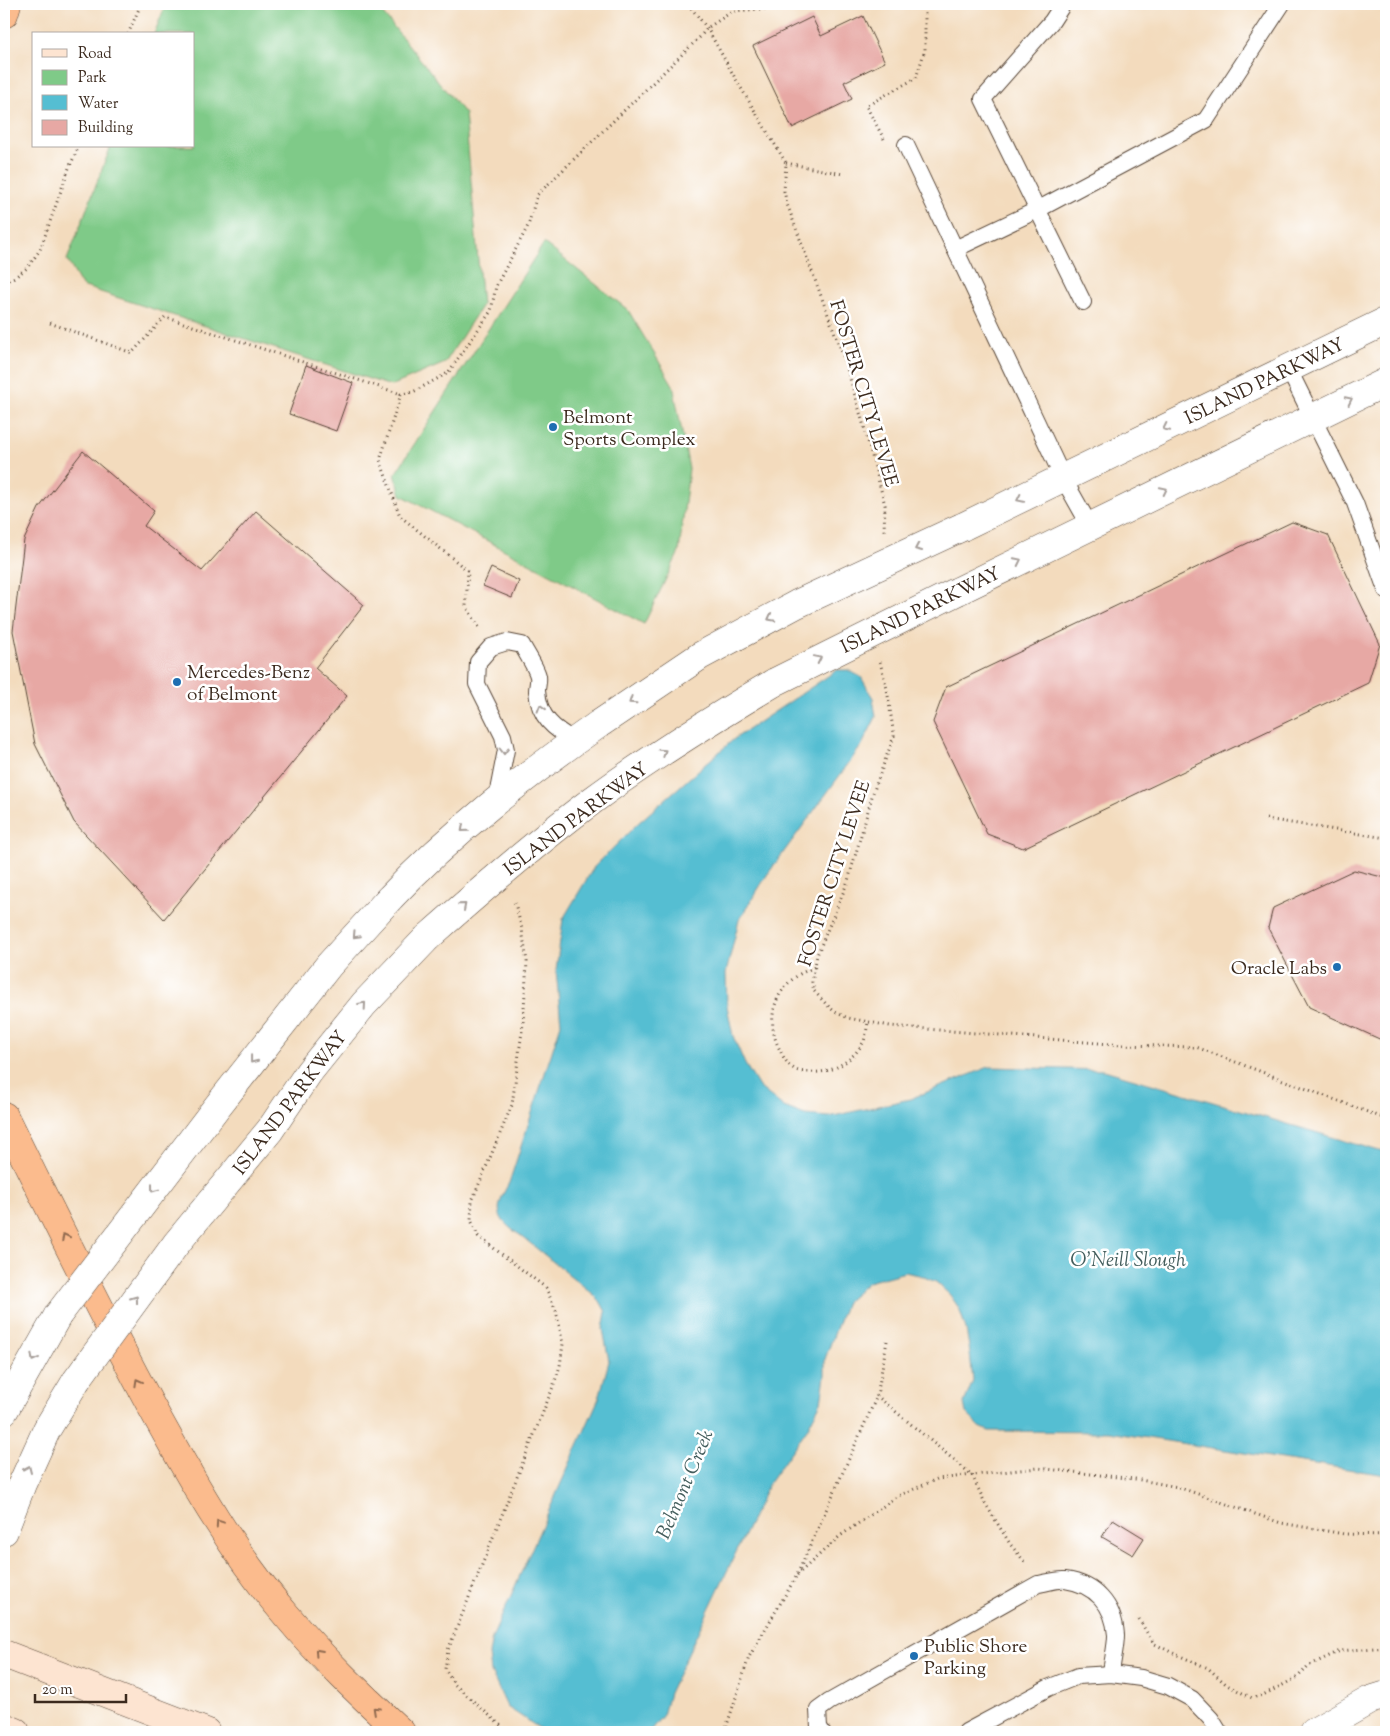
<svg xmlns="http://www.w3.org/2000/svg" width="1390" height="1736" viewBox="0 0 1390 1736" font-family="'Sorts Mill Goudy',serif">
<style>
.green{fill:#7fca88;stroke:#5d7a53}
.water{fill:#55bed2;stroke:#487478}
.building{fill:#e7a8a4}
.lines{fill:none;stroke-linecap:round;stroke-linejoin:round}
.service-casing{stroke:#574536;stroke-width:18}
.tertiary-casing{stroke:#574536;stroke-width:29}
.secondary-casing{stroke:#574536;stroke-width:29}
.motorway-casing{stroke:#574536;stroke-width:29}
.path{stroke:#574536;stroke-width:3;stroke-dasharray:1 4;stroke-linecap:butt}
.service{stroke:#fff;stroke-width:16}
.tertiary{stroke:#fff;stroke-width:28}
.secondary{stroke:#fde4d1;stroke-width:28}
.motorway{stroke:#fbbb8d;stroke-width:28}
.tertiary-bridge-casing{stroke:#574536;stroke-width:29;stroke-linecap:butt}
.tertiary-bridge{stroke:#fff;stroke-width:28}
.oneway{stroke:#a79f9a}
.oneway2{stroke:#916b50}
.poi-dot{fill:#1f6fb2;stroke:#fff;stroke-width:2}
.labels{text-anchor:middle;stroke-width:5;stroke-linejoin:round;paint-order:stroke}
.street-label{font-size:19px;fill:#3b2a1e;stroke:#fff}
.poi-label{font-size:19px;fill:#3b2a1e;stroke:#fff;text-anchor:start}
.water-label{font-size:20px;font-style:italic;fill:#445e5d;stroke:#fff}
</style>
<rect width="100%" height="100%" fill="#fff"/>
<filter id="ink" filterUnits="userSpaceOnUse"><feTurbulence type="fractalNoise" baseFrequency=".02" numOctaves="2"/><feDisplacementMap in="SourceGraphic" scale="10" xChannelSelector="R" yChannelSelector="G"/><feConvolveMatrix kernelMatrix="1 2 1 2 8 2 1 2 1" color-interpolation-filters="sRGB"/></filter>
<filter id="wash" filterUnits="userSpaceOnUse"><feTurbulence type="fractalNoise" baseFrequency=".0096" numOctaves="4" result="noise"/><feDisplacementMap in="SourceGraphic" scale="20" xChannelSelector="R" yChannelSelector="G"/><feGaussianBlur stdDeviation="1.12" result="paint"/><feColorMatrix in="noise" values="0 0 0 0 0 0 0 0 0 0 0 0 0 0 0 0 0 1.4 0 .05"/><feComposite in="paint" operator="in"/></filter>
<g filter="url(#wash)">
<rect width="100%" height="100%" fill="#f3dbbd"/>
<!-- green -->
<g class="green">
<path d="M166,4H375L465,114L482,305L445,363L391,386L82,286L67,260L111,146H194V34H154Z"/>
<path d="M544,243L628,310L673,385L689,469L679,552L644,624L401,495L395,474Z"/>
</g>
<!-- water -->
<path class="water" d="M837,670H848L861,677L873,698L876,717L862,745L767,875L739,920L726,973L727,1006L733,1036L745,1064L759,1087L784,1107L805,1115L829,1117L910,1099L989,1067L1104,1070L1386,1153V1475L1109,1432L989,1431L980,1427L966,1413L964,1403L973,1381L970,1353L966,1329L959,1308L950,1295L936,1282L919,1275L905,1272L868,1282L846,1302L825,1359V1376L821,1402L807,1429L769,1483L669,1693L663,1715L649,1732H545L507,1707L491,1672L489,1654L492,1638L599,1398L609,1361L603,1329L606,1312L600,1301L593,1294L520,1235C495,1219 494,1209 509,1183L561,1024L556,970L563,919L594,867L637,824L734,739Z"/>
<g id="blocks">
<!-- building -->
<g class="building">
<path d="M863,16L885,62L844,82L852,99L792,128L753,46L812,17L821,36Z"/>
<path d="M306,365L353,383L336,431L289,414Z"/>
<path d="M83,451L154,511L144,526L202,571L256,511L364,605L315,668L347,696L164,919L74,822L35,744L13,631L24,540L39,508Z"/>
<path d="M1292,522L1328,535L1380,644L1368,683L1023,848L987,834L933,722L946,687Z"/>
<path d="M491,568L519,581L512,598L483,586Z"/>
<path d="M1354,870L1386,878V1042L1309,1007L1268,928L1273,908Z"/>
<path d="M1113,1519L1144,1538L1133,1555L1102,1537Z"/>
</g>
</g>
</g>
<g filter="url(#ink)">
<use href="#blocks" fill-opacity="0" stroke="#574536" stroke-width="1"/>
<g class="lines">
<defs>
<g id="service">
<path d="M1063,4L1052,21L983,99L1083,302"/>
<path d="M906,145L1063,478L1090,526"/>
<path d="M955,249L1037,210L1206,120L1282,4"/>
<path d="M1288,368L1355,503L1386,590"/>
<path d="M496,801L506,750L503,736L477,684L478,662L491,647L507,642L522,645C526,653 536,667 538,676C539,681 537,686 537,691C539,718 554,729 575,741"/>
<path d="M822,1732L819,1727L818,1710L829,1702L1038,1584C1046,1583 1057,1579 1065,1580C1095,1584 1114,1605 1116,1635C1116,1647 1112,1661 1111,1674"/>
<path d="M966,1732L1048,1688L1078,1676L1111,1674L1141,1678L1168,1686L1192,1699L1211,1719L1219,1732"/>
</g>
<g id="tertiary">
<path d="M962,527L1386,321"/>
<path d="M958,591L1386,382"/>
<path d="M389,899C451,833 525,776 599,724"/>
<path d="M427,938C481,890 535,843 593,800C651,757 713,719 775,682"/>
<path d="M4,1411L58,1315"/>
<path d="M4,1531L22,1484L47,1429L76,1381"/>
<path d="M1314,1732L1370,1700L1386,1695"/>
</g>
<g id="secondary">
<path d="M4,1654L206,1732"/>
<path d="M4,1727L16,1732"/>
</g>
<g id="motorway">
<path d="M4,14L7,4"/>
<path d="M4,1116C54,1217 103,1318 157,1417C195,1486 235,1556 287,1616C322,1658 361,1695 401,1732"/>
</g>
</defs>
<!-- service casing -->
<use href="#service" class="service-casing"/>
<!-- tertiary casing -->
<use href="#tertiary" class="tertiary-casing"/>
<!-- secondary casing -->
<use href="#secondary" class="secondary-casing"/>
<!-- motorway casing -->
<use href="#motorway" class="motorway-casing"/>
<!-- path -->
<g class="path">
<path d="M688,4L707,28L738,83L786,163L784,191L787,204L844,358L865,430L885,505L884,531"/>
<path d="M128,34L141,4"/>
<path d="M884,139L866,106L916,78L925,50V4"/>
<path d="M786,163L843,174"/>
<path d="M4,282L15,277L27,268L40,250L69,168L79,146"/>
<path d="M50,323L132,353L165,317L401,394"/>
<path d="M479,627L466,606L468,571L400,516L380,460L401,394L413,392L448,373L491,311L496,286L528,226L537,195L700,37L707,28L733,11L838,4"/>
<path d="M880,662L887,689L894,736L873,793L848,881L817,955L812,982L814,991L826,1004L835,1012L848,1018L890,1026L1122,1045L1196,1047L1386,1119"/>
<path d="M1266,819L1386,838"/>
<path d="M814,967C809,970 802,972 797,976C772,993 766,1024 780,1050C783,1057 788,1066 796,1070C800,1072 807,1072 811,1072C832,1074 854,1060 864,1041C866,1035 867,1028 868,1022"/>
<path d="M1382,1118L1386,1106"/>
<path d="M887,1341L877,1396L972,1475L985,1503L1010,1544L1024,1561L1027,1562"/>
<path d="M797,1575L840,1536L898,1496L937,1479L1038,1468L1135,1479L1178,1487L1281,1523L1344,1534L1386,1535"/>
<path d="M1139,1619L1150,1638L1155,1644L1173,1653L1208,1668L1227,1685L1252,1698L1263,1695L1277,1688L1298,1677L1308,1666L1340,1651L1386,1647"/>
<path d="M508,1732L454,1684L445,1669L448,1650L553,1387L560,1366L563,1344L556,1311L546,1288L478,1236L471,1220L472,1201L512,1105L523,1024L527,962L522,929L514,900"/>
<path d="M726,1732L727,1725L749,1657L797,1575L877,1396"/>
</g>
<!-- service -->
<use href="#service" class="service"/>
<!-- tertiary -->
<use href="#tertiary" class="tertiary"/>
<!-- secondary -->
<use href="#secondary" class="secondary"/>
<!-- motorway -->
<use href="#motorway" class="motorway"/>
<defs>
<g id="tertiary-bridge">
<path d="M775,682L958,591"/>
<path d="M599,724L700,656L797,604L962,527"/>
<path d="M58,1315L216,1108L329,965L389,899"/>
<path d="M76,1381L176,1244L270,1130L309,1072L364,1004L427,938"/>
</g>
</defs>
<!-- tertiary-bridge casing -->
<use href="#tertiary-bridge" class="tertiary-bridge-casing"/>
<!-- tertiary-bridge -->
<use href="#tertiary-bridge" class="tertiary-bridge"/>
</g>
<!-- one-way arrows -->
<defs><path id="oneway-chevron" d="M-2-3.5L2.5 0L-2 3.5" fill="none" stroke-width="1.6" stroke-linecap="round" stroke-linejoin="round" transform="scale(1.25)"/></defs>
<g class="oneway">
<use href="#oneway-chevron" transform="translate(1349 400) rotate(-26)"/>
<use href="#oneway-chevron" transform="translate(1166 428) rotate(154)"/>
<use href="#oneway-chevron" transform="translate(1164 490) rotate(-26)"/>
<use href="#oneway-chevron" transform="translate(1020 499) rotate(154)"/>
<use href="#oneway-chevron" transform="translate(918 548) rotate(155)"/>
<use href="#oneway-chevron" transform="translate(1018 561) rotate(-26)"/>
<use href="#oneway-chevron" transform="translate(771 618) rotate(152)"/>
<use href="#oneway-chevron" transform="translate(818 659) rotate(-26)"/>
<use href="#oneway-chevron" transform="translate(632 701) rotate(146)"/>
<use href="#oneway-chevron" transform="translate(541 708) rotate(-107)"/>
<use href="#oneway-chevron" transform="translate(504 751) rotate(90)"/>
<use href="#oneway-chevron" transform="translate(663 752) rotate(-34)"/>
<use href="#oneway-chevron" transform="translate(464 829) rotate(139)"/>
<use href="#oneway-chevron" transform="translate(463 906) rotate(-41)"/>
<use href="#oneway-chevron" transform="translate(356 935) rotate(133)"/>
<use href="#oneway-chevron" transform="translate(363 1005) rotate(-49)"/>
<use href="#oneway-chevron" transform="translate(253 1060) rotate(128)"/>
<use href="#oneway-chevron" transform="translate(154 1189) rotate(127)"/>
<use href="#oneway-chevron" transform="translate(135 1299) rotate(-54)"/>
<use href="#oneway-chevron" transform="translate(34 1358) rotate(119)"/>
<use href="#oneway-chevron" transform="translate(28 1469) rotate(-66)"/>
</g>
<g class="oneway2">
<use href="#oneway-chevron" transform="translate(65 1237) rotate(-117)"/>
<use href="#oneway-chevron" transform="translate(138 1382) rotate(-119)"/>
<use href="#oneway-chevron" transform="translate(219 1523) rotate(-124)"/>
<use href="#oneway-chevron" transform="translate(318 1652) rotate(-132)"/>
<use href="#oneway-chevron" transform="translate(376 1710) rotate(-137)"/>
</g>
</g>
<!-- markers -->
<g class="poi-dot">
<circle cx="553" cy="427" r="5"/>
<circle cx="177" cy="682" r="5"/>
<circle cx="1337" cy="967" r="5"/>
<circle cx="914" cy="1656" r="5"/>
</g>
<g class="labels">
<!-- street labels -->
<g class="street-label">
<text transform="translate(1264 380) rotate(-26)" y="7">ISLAND PARKWAY</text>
<text transform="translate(865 393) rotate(73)" y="7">FOSTER CITY LEVEE</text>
<text transform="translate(920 609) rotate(-26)" y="7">ISLAND PARKWAY</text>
<text transform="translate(575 818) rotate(-37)" y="7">ISLAND PARKWAY</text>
<text transform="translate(833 873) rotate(-72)" y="7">FOSTER CITY LEVEE</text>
<text transform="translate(289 1102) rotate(-53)" y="7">ISLAND PARKWAY</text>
</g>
<!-- poi labels -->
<g class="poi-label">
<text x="563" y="423">Belmont<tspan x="563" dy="22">Sports Complex</tspan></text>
<text x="187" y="678">Mercedes-Benz<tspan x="187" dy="22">of Belmont</tspan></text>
<text x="1327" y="974" text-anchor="end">Oracle Labs</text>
<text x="924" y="1652">Public Shore<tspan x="924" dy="22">Parking</tspan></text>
</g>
<!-- water labels -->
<g class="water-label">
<text x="1128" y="1266">O'Neill Slough</text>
<text transform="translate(684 1484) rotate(-67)" y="7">Belmont Creek</text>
</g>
</g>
<!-- margin -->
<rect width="1390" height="1736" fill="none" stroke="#fff" stroke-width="20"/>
<!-- legend -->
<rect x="32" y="32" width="162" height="115" fill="#ffffff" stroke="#b1aaa5"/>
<rect x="42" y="49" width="25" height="8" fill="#fde4d1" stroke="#b1aaa5"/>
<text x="78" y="58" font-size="15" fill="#3b2a1e">Road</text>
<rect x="42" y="70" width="25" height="15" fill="#7fca88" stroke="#b1aaa5"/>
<text x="78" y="82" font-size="15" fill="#3b2a1e">Park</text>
<rect x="42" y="95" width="25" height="15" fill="#55bed2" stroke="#b1aaa5"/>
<text x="78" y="108" font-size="15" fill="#3b2a1e">Water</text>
<rect x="42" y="120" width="25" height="15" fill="#e7a8a4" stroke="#b1aaa5"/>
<text x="78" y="132" font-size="15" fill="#3b2a1e">Building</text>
<!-- scale -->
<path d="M35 1694v8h91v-8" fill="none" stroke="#3b2a1e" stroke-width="2.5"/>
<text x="42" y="1694" font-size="15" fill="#3b2a1e" stroke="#ffffff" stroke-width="4" paint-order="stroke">20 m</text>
</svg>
